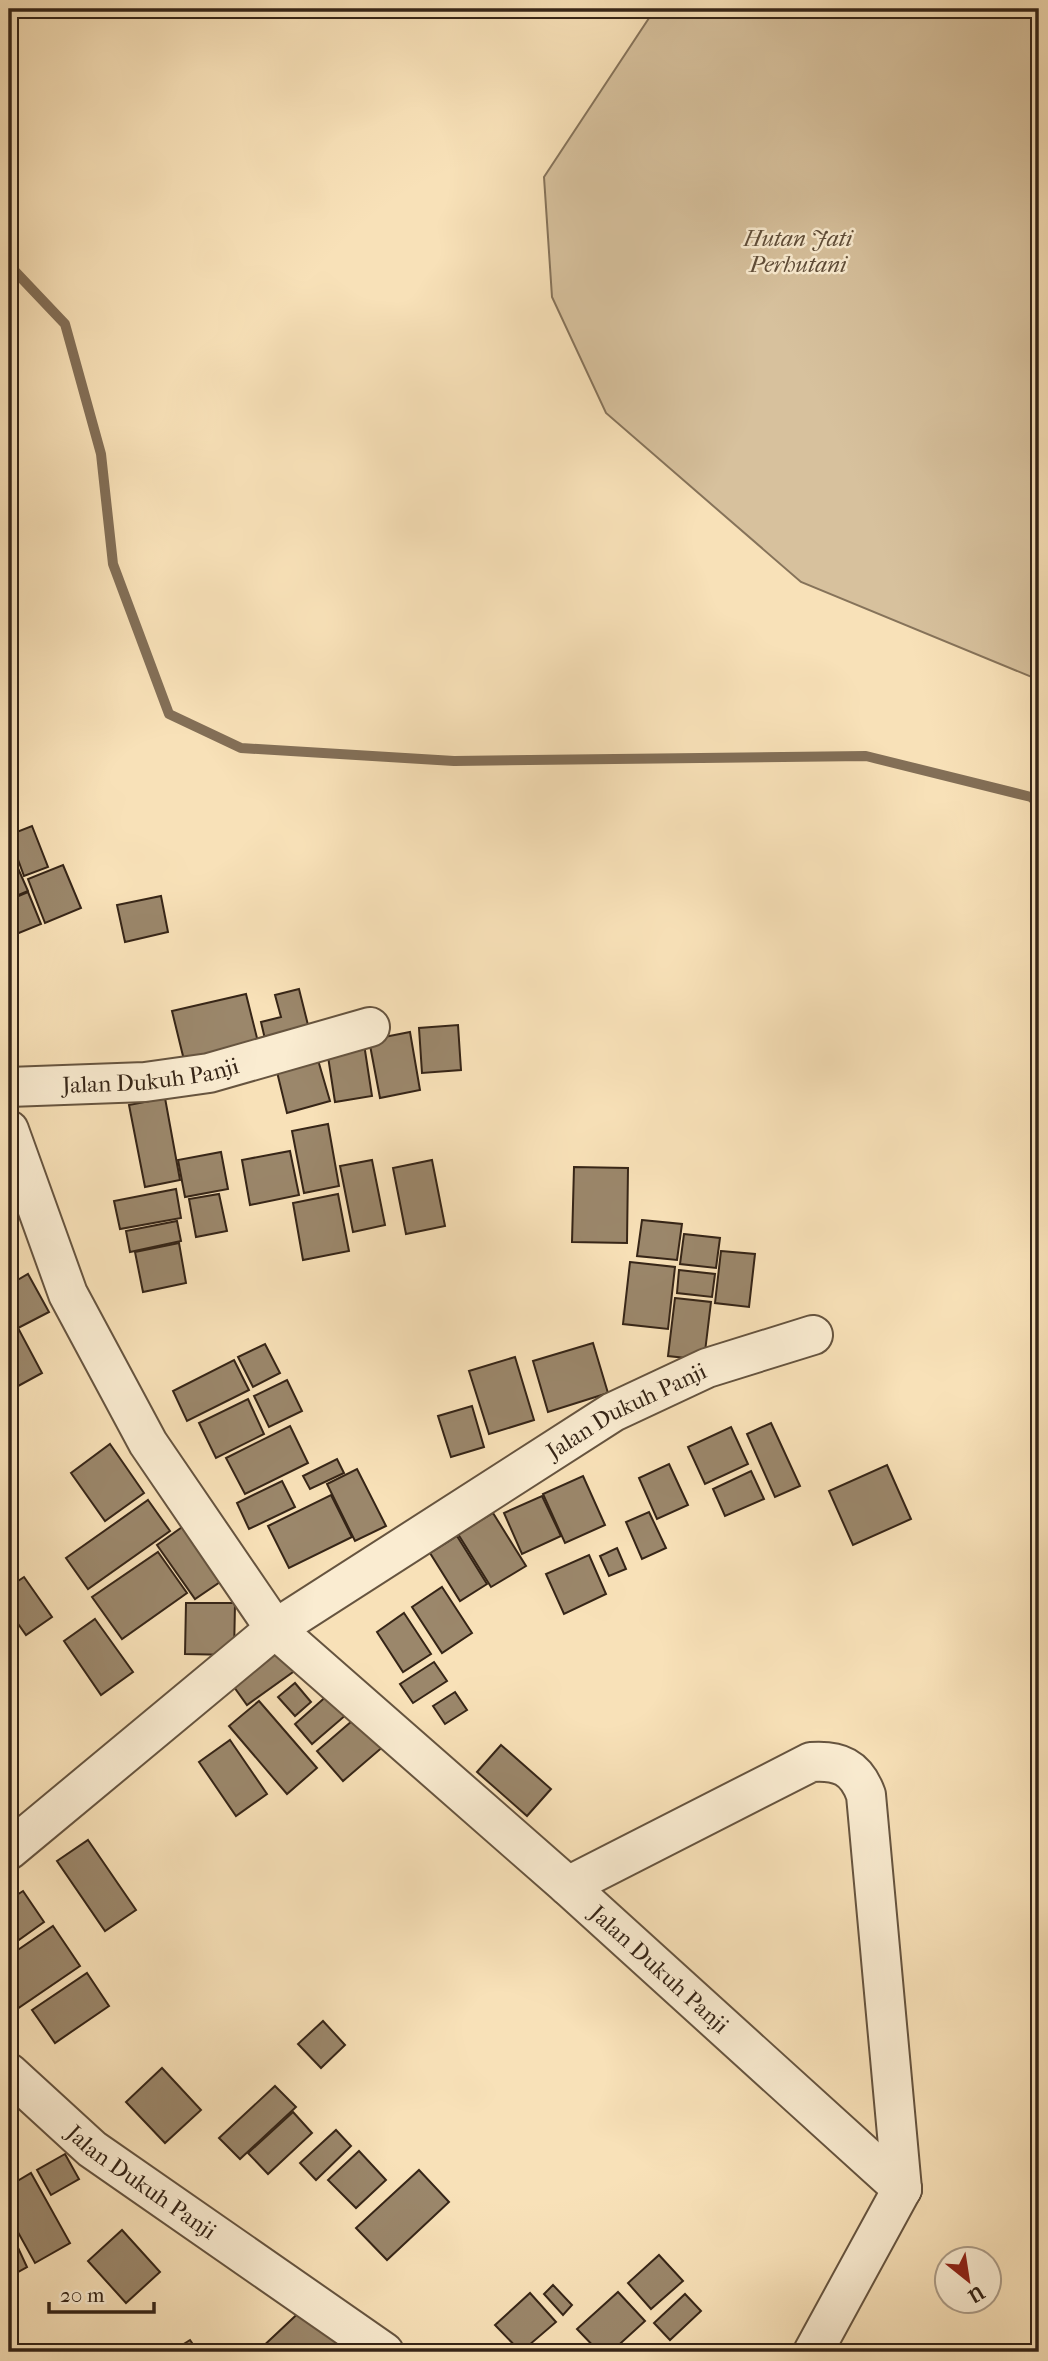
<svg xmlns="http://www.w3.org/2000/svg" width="1048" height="2361" viewBox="0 0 1048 2361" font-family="'IM FELL French Canon',serif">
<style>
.green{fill:#d7c19d;stroke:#86735a;stroke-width:2}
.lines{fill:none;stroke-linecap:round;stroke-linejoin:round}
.stream{stroke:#836f57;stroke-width:10}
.building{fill:#9b876b;stroke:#362517;stroke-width:2}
.minor-casing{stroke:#66543f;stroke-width:42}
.minor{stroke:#faecd1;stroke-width:38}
.labels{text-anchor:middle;stroke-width:5;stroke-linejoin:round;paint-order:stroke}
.park-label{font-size:23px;font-style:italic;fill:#5e4c38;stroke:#faecd1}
.street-label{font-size:23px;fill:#362517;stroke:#faecd1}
</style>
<rect width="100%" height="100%" fill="#f8e1b8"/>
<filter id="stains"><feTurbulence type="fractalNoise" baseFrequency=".00286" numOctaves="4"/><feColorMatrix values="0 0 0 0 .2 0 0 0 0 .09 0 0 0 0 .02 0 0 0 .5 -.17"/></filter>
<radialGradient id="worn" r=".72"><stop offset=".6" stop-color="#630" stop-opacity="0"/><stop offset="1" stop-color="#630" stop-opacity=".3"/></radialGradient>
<!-- green -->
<path class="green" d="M655,9H1039V680L801,582L606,413L552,297L544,177Z"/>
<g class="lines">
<!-- stream -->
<path class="stream" d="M9,265L65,324L101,454L113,564L169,714L241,748L454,761L866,756L1031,797L1039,804"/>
</g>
<!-- building -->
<g class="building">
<path d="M32,826L48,867L24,876L9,835Z"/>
<path d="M63,865L81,908L45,923L28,879Z"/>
<path d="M17,866L28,891L9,899V869Z"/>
<path d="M28,892L41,924L9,937V900Z"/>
<path d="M161,896L168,932L125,942L117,905Z"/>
<path d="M299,989L312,1041L268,1052L261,1022L281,1017L275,995Z"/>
<path d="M246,994L258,1042L184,1060L172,1011Z"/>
<path d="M458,1025L461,1070L422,1073L419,1028Z"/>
<path d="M410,1032L420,1090L380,1098L369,1040Z"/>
<path d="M364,1044L372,1096L335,1102L327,1050Z"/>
<path d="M318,1060L330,1101L287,1113L277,1072Z"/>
<path d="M165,1098L180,1180L145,1187L129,1105Z"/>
<path d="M328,1124L339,1186L304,1193L292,1131Z"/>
<path d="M290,1151L299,1195L250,1205L242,1160Z"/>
<path d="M221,1152L228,1189L185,1197L178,1160Z"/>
<path d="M372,1160L385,1225L353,1232L340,1166Z"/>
<path d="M432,1160L445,1226L406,1234L393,1168Z"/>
<path d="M574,1167L628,1168L627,1243L572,1242Z"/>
<path d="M176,1189L181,1218L120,1229L114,1201Z"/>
<path d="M219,1194L227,1231L196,1237L189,1199Z"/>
<path d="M338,1194L349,1251L303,1260L293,1203Z"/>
<path d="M642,1220L682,1224L677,1260L637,1256Z"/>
<path d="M177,1221L181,1241L130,1252L126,1231Z"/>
<path d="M684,1234L720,1238L716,1268L680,1264Z"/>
<path d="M179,1243L186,1283L143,1292L135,1252Z"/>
<path d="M721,1251L755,1254L749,1307L715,1303Z"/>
<path d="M630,1262L675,1267L668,1329L623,1324Z"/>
<path d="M679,1270L715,1274L712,1297L677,1293Z"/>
<path d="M28,1274L49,1312L18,1328L42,1373L9,1391V1285Z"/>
<path d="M675,1298L711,1302L704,1360L668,1356Z"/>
<path d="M593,1343L608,1393L548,1412L533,1361Z"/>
<path d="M265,1344L280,1373L253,1387L238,1357Z"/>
<path d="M515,1357L534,1420L489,1434L469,1371Z"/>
<path d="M234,1360L249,1390L187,1421L173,1391Z"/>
<path d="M287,1380L302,1411L269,1427L254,1396Z"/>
<path d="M248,1399L264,1434L216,1458L199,1423Z"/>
<path d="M472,1406L484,1447L451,1457L438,1416Z"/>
<path d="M771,1423L800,1486L775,1497L747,1434Z"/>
<path d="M290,1426L308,1463L245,1494L226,1458Z"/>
<path d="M731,1427L748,1464L705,1484L688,1447Z"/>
<path d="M110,1444L144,1493L105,1521L71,1473Z"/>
<path d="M337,1459L344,1473L310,1489L303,1476Z"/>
<path d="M669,1464L688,1505L657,1519L639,1478Z"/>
<path d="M887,1465L911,1519L853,1545L829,1491Z"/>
<path d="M357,1469L386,1526L355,1541L327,1484Z"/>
<path d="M751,1471L764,1499L725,1516L713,1489Z"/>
<path d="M583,1476L605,1525L565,1543L543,1494Z"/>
<path d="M282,1481L295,1507L249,1529L237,1503Z"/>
<path d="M331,1495L352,1537L289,1568L268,1526Z"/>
<path d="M542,1496L561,1536L522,1554L504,1513Z"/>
<path d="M148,1500L170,1531L88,1589L66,1558Z"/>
<path d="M649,1512L666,1548L642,1559L626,1522Z"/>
<path d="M493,1513L526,1566L491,1587L458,1534Z"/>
<path d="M185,1525L223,1580L195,1599L157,1545Z"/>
<path d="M457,1536L487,1584L460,1601L430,1553Z"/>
<path d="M617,1548L626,1569L609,1576L600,1556Z"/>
<path d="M158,1552L187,1593L122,1639L92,1597Z"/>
<path d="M589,1555L606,1594L564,1614L546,1574Z"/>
<path d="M24,1577L52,1617L26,1635L9,1611V1587Z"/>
<path d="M442,1587L472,1633L442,1653L412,1607Z"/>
<path d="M186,1603H235L234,1655L185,1654Z"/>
<path d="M404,1613L431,1654L403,1672L377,1632Z"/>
<path d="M95,1619L133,1672L101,1695L64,1641Z"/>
<path d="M282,1642L300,1667L247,1705L229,1680Z"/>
<path d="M434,1662L447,1681L413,1703L400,1684Z"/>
<path d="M295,1683L311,1702L295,1716L278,1697Z"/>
<path d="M455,1692L467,1710L445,1724L433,1706Z"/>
<path d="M329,1694L347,1714L312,1744L295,1724Z"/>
<path d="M259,1701L317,1768L287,1794L229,1726Z"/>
<path d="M359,1715L385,1745L343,1781L317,1751Z"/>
<path d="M230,1740L267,1794L236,1816L199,1762Z"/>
<path d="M501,1745L551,1789L527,1816L477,1772Z"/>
<path d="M88,1840L136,1910L105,1931L57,1861Z"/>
<path d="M23,1891L44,1922L9,1947V1900Z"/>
<path d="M53,1926L80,1966L14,2011L9,2004V1956Z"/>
<path d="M87,1973L109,2006L55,2043L32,2010Z"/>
<path d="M323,2021L345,2045L321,2068L298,2044Z"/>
<path d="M162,2068L201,2110L165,2143L126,2102Z"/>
<path d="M275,2086L296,2107L240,2159L219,2138Z"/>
<path d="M293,2112L312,2133L268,2174L248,2153Z"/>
<path d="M336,2130L351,2146L316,2180L300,2163Z"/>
<path d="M359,2151L386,2180L356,2208L328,2180Z"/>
<path d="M65,2154L79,2179L51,2195L37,2170Z"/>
<path d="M419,2170L449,2202L387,2260L356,2228Z"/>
<path d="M31,2173L70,2243L35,2263L9,2216V2186Z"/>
<path d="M122,2230L160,2272L126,2303L88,2261Z"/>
<path d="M13,2237L27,2267L9,2277V2239Z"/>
<path d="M659,2255L683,2281L651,2309L628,2283Z"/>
<path d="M553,2285L572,2305L563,2315L544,2294Z"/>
<path d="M618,2292L645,2321L611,2352H599L577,2329Z"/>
<path d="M530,2293L556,2322L521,2352L495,2325Z"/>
<path d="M685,2294L701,2311L670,2340L654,2323Z"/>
<path d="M307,2305L343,2343L333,2352H257Z"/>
<path d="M190,2340L198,2352H171Z"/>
</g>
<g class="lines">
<defs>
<g id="minor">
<path id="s1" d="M9,1087L145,1082L209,1073L370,1027"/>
<path id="s2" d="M9,1130L68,1294L148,1443L275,1629L568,1886L902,2189"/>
<path id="s3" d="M9,1850L275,1629L613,1412L707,1368L813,1335"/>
<path d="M568,1886L811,1762C839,1760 856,1767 866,1795L902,2189"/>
<path id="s4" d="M9,2073L92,2149L384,2352"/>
<path d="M813,2352L902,2189"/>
</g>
</defs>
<!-- minor casing -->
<use href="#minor" class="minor-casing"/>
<!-- minor -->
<use href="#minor" class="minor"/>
</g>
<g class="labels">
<!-- park labels -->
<g class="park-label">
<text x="798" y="246">Hutan Jati<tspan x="798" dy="26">Perhutani</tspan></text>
</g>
<!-- street labels -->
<g class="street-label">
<text dy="8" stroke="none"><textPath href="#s1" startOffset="142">Jalan Dukuh Panji</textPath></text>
<text dy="8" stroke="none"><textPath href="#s3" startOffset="760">Jalan Dukuh Panji</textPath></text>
<text dy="8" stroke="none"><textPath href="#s2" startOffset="1082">Jalan Dukuh Panji</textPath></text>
<text dy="8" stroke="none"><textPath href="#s4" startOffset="172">Jalan Dukuh Panji</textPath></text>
</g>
</g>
<!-- margin -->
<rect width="1048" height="2361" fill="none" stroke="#f8e1b8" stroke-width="35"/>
<rect x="10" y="10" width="1027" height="2340" fill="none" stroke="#362517" stroke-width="3.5"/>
<rect x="18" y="18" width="1013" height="2326" fill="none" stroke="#362517" stroke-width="2"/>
<!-- north arrow -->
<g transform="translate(968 2280) rotate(150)"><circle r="33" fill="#faecd1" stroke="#ac9c87" stroke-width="2"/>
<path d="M0-5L12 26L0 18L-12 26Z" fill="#8f2418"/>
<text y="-10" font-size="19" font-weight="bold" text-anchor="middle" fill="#362517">U</text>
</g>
<!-- scale -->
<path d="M49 2302v10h105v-10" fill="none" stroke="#362517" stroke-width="3.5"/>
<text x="60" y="2302" font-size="21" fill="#362517" stroke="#faecd1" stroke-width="5" paint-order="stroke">20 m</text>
<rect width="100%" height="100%" filter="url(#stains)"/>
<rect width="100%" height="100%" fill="url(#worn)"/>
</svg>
